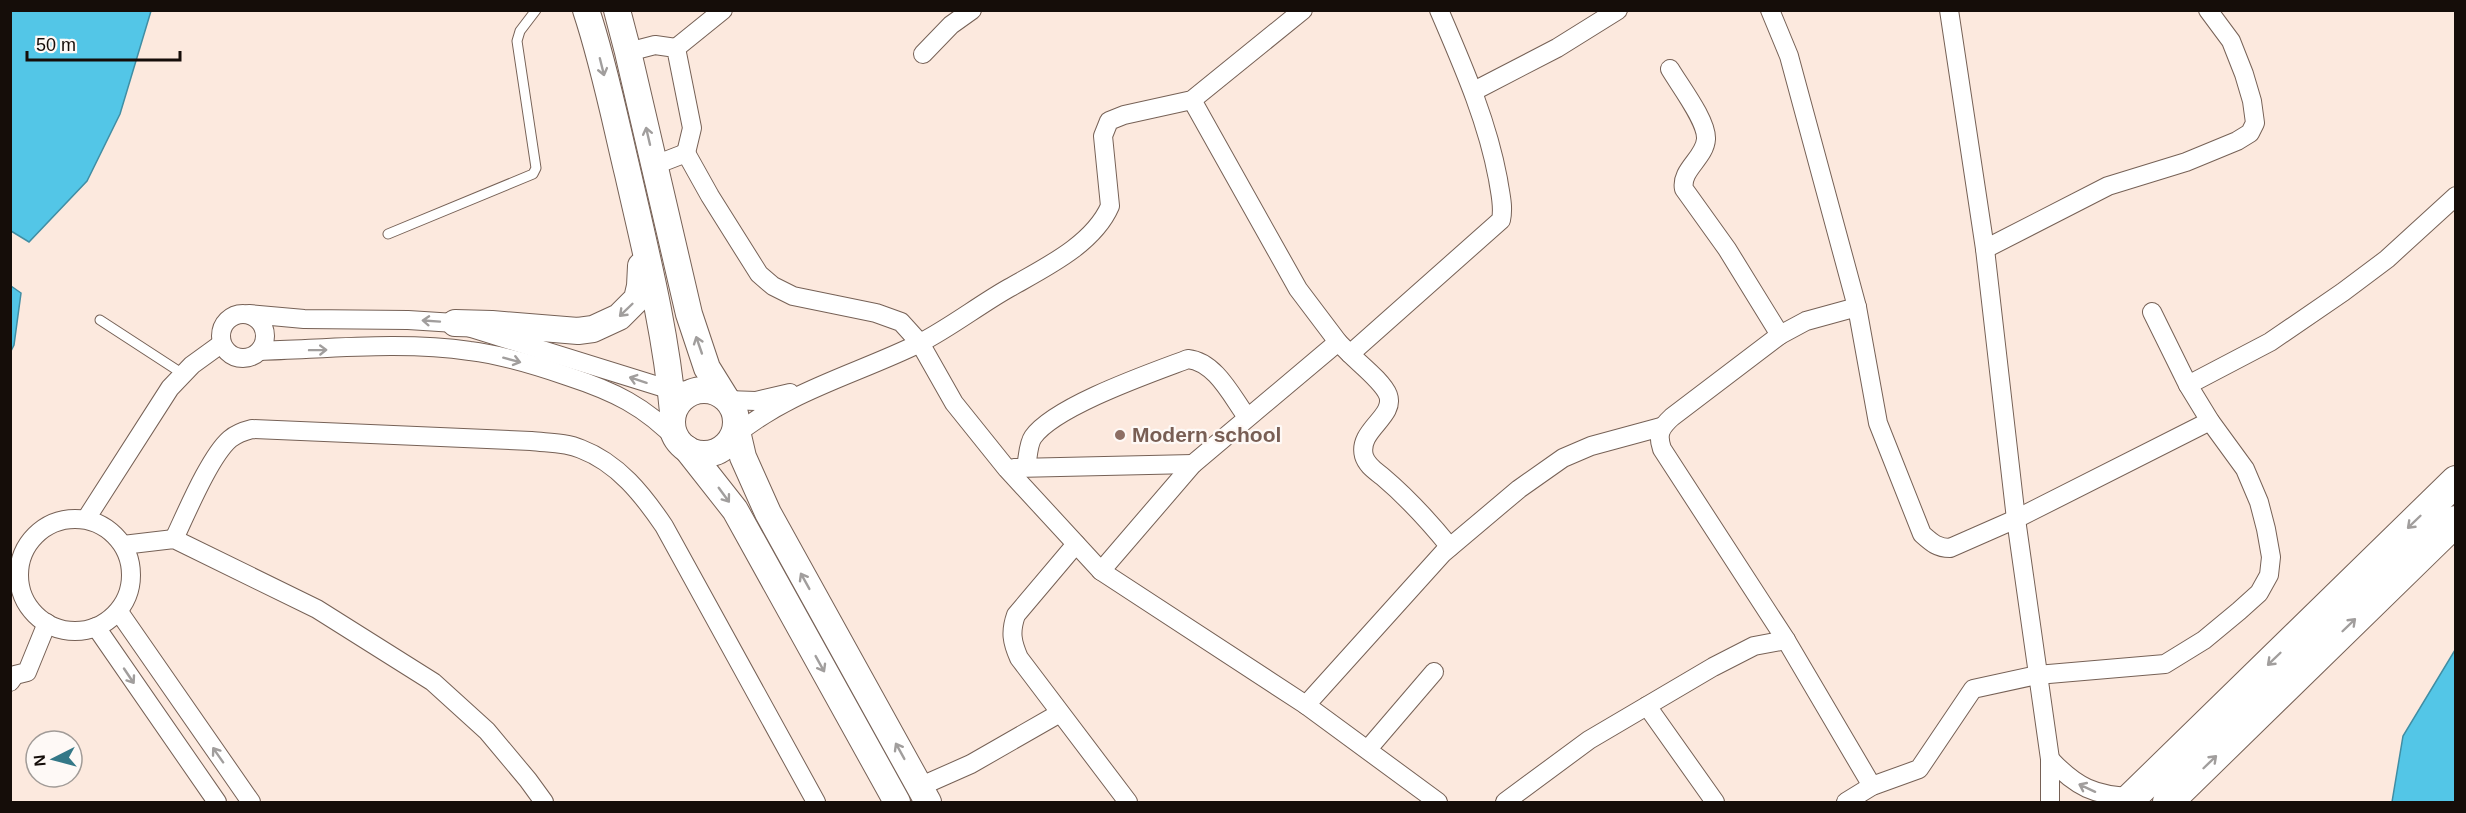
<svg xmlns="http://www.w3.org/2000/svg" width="2466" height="813" viewBox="0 0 2466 813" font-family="Arial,sans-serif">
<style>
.water{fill:#53c6e7;stroke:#408ea4;stroke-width:1.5}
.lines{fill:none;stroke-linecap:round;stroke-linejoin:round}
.service-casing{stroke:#766156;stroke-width:11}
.minor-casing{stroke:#766156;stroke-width:20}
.secondary-casing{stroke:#766156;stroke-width:28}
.trunk-casing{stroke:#766156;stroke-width:32}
.service{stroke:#fff;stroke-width:9}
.minor{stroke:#fff;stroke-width:18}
.secondary{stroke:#fff;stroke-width:26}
.trunk{stroke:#fff;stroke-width:30}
.oneway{stroke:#a19e9d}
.education-dot{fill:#8d6e63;stroke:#fef9f6;stroke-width:2}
.labels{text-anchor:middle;stroke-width:4.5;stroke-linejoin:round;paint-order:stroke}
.education-label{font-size:21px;font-weight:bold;fill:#785e54;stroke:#fef9f6;text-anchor:start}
</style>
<rect width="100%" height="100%" fill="#fce9de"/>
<!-- water -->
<g class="water">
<path d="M10,11H151L120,114L87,181L29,242L11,231Z"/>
<path d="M11,286L21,293L14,345L11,351Z"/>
<path d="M2455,650V802H2392L2403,736Z"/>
</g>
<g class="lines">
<defs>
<g id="service">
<path d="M388,234L533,174L536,168L517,41L520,31L536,10"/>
<path d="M100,320L183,374"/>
</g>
<g id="minor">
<path d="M1770,10L1789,56L1857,307L1878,423L1922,534C1931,542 1937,548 1950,548L2016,519L2210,421"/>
<path d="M1949,10L1985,249L2016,519L2050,759V802"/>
<path d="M676,48L723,10"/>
<path d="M628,52L655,45L676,48L692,128L686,153"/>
<path d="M923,54L951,25L972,10"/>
<path d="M1670,69C1680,86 1707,121 1706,139C1705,158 1680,170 1684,189L1727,249L1780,335"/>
<path d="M1474,91L1557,48L1618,10"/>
<path d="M1192,100L1298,289L1338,342"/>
<path d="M655,165L686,153L710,196L759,274L773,286L793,296L876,313L901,322L920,343L954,403L1007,469L1101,571L1306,705L1438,802"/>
<path d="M1985,249L2108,186L2186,162L2237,141L2250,133L2255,123L2252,101L2244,74L2231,41L2208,10"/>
<path d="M1857,307L1806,321L1780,335L1672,417C1660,428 1657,434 1662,449L1786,640L1872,786"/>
<circle cx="243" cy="336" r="22"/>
<path d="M249,314L304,319L408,320L455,323L671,390L695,391"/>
<path d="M260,351C327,349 403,341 470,351C503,355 535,365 567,376C613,391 645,406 679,442"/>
<path d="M1350,354C1360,364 1383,382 1388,395C1396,417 1357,430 1364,456C1367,466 1376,471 1383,477C1409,499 1428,520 1450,547"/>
<path d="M2188,385L2270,342L2343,292L2387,259L2456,196"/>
<path d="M727,400L756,401L790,393"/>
<path d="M733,437C788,391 857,374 920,343C951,327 979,305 1009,288C1044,268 1093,245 1110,206L1103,136L1109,121L1124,115L1192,100L1303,10"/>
<path d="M1026,467C1028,458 1028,444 1033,437C1055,406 1151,373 1188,359C1216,362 1232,397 1247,417"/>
<path d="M1014,468L1193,464"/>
<path d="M86,519L170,388L192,365L221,344"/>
<circle cx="75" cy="575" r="56"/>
<path d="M174,539C186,514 210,456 230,439C236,434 244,431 252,429L531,441C547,443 566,442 581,449C618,463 643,495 664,526L816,802"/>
<path d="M1076,544L1016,615C1010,632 1012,642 1019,658L1128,802"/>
<path d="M123,545L174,539L317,609L433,682L487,731L528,780L544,802"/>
<path d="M1101,571L1193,464L1338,342L1350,354L1501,220C1504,206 1500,193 1498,179C1487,120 1463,66 1439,10"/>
<path d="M119,612L251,802"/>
<path d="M96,627L217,802"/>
<path d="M10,682L15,675L27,672L47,623"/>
<path d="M1306,705L1443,553L1519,489L1563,458L1591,446L1661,427"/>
<path d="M1647,706L1715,802"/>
<path d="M1368,749L1434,672"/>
<path d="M2050,759C2076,787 2095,796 2133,797"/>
<path d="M919,787L971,764L1060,713"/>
<path d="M1505,802L1589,740L1713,667L1754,646L1786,640"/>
<path d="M1846,802L1872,786L1919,769L1973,689L2037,675L2165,664L2204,640L2239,611L2259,593L2269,575L2271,557L2266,529L2259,502L2245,469L2210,421L2188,385L2152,312"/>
</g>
<g id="secondary">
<path d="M586,10C604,64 615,120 628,174C646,253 666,332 673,412"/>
<path d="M617,10L628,52L689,314L707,368L725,397"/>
<path d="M455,323L492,324L578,331L593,329L619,317L637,299L640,286L641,266"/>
<circle cx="704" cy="422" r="32"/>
<path d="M736,427L743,457L768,513L928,802"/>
<path d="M687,449L735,510L897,802"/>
</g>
<g id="trunk">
<path d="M2127,802L2456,481"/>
<path d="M2168,802L2456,521"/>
</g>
</defs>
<!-- service casing -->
<use href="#service" class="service-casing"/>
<!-- minor casing -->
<use href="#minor" class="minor-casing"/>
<!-- secondary casing -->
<use href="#secondary" class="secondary-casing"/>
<!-- trunk casing -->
<use href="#trunk" class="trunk-casing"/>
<!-- service -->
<use href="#service" class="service"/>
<!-- minor -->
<use href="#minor" class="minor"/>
<!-- secondary -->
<use href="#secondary" class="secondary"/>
<!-- trunk -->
<use href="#trunk" class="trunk"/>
</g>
<!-- one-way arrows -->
<defs><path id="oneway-shaft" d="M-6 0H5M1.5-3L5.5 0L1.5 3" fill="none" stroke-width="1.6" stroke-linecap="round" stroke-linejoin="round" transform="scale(1.5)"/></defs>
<g class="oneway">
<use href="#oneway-shaft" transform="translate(602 67) rotate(76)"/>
<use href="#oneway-shaft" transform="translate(648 136) rotate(-103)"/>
<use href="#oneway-shaft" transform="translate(626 310) rotate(136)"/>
<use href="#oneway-shaft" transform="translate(431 321) rotate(-176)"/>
<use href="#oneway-shaft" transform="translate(699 345) rotate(-109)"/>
<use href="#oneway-shaft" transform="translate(318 350) rotate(-1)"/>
<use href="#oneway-shaft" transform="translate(512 360) rotate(15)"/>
<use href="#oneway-shaft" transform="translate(638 380) rotate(-162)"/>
<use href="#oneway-shaft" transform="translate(724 495) rotate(54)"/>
<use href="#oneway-shaft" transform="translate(2414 522) rotate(136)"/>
<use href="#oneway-shaft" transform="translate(805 581) rotate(-119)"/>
<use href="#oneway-shaft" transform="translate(2349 625) rotate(-44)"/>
<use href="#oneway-shaft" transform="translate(2274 659) rotate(136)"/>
<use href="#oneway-shaft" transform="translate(820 664) rotate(61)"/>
<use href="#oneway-shaft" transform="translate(129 676) rotate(56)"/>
<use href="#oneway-shaft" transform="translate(900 751) rotate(-119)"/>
<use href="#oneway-shaft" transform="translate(218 755) rotate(-125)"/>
<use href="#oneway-shaft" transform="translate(2210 762) rotate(-44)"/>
<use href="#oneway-shaft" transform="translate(2087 788) rotate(-155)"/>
</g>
<!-- markers -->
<circle class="education-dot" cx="1120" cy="435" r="6"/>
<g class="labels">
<!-- education labels -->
<g class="education-label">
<text x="1132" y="442">Modern school</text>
</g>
</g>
<!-- border -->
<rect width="2466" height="813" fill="none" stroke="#150d09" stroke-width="24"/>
<!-- north arrow -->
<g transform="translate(54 759) rotate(264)"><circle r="28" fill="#fef9f6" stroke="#a19b97" stroke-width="1.5"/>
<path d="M0-4.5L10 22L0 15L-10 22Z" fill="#347887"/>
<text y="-9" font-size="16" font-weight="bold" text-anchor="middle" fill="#150d09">N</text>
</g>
<!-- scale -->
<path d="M27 51v9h153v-9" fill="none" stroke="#150d09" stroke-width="3"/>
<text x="36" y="51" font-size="18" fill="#150d09" stroke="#fef9f6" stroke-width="4.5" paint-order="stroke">50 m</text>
</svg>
